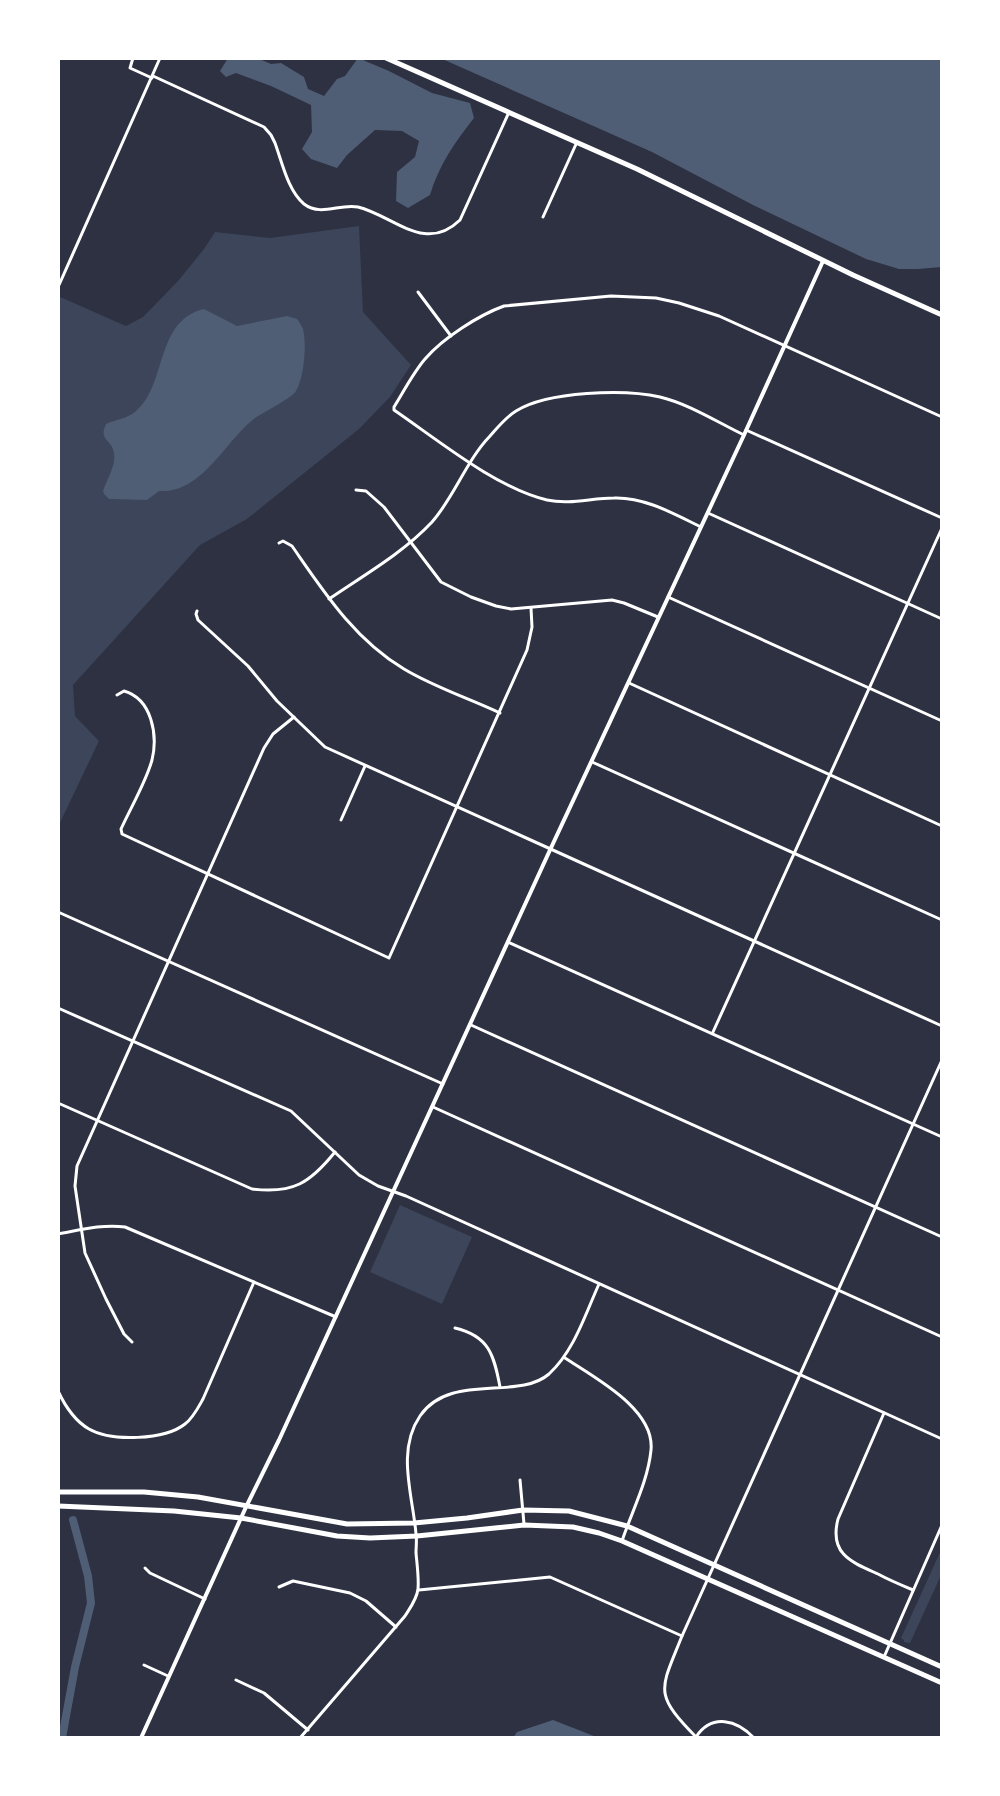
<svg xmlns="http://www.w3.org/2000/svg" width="1000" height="1796" viewBox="0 0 1000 1796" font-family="Ubuntu,sans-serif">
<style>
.green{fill:#3c4559}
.water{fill:#4f5d75}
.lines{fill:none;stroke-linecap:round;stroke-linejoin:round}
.canal{stroke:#4f5d75;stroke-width:8}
.minor{stroke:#fff;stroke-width:3}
.tertiary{stroke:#fff;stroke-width:4}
.secondary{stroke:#fff;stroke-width:5}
</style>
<rect width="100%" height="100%" fill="#2d3142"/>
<!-- green -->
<g class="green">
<path d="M359,226L363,312L411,365L390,397L359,429L247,519L200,545L73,685L75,716L99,741L58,827V296L126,326L143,317L178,281L204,249L215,232L270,238Z"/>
<path d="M400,1205L472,1237L442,1304L370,1272Z"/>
<path d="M942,1548V1573L910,1643L904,1642V1640L901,1638Z"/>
</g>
<!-- water -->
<g class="water">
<path d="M228,58H257L271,64L281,63L304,77L308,89L324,96L337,79L345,76L358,58L389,71L432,93L470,103L474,118C455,142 439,165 430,195L408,208L396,201L397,172L415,157L419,141L402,131L375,130L347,155L337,168L311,159L302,149L312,132L311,105L271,86L236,73L226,77L220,71Z"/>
<path d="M440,58H942V267L918,269H899L866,259L753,205L652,152Z"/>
<path d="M204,309L237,326L287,316L297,319C298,320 303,328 303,329C307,345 304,377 296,391C292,398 264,412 255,418C225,441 202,494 159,491L147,500L109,499L104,494L103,491C107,479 116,466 114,453C112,439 98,441 106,424C115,420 128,418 135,412C168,385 154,321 204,309Z"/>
<path d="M553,1720L599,1738H513L517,1732Z"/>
</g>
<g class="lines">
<!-- canal -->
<path class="canal" d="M62,1738L75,1667L91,1603L88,1576L73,1520"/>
<!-- minor -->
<g class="minor">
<path d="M133,58L130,68L152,78"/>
<path d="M153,76L264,127L271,135L275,143C282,162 288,191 304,204C321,217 340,203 358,207C394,216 425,254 460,220L509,112"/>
<path d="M543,217L577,142"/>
<path d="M59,285L160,58"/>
<path d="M418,292L451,336"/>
<path d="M746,430L942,518"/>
<path d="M356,490L366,491L384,507L441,582L471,597L496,606L511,609L612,600L624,603L658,617"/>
<path d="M708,513L942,619"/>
<path d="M701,527C674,514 645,497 614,498C591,498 570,505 547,500C496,488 438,440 394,410V407C404,391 413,373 425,359C443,338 479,315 504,306L611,296L656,298L679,303L719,316L942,417"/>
<path d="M279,543L283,541L292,546C324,592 354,639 404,669C434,687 468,698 500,713"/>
<path d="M668,597L942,721"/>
<path d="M329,599C364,575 403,553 432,522C455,496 466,461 490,436C498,427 506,417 516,411C548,391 625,389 660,397C689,404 717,422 744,435"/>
<path d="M197,611L196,614L198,620L248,666L277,701L325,747L942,1026"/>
<path d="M629,683L942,826"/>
<path d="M117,695L124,691C152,699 158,735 152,760C146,782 131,807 121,829L122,834L389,958L527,650L532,627L531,608"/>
<path d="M592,762L942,920"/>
<path d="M341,820L365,766"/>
<path d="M58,912L443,1084"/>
<path d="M508,942L942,1137"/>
<path d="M58,1008L291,1111L359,1175L378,1186L406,1196L942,1439"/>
<path d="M471,1025L942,1237"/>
<path d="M713,1032L942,528"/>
<path d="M58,1103L252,1189C293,1194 310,1183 335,1152"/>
<path d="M433,1107L942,1337"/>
<path d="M58,1234C80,1230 102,1224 125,1227L336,1317"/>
<path d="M455,1328C489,1336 494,1355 500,1387"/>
<path d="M132,1342L124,1334L106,1299L85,1253L75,1186L77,1166L264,748L273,734L294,717"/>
<path d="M565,1358C595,1378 655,1409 651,1450C648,1481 632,1511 622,1541"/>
<path d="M58,1391C65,1406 75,1421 89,1429C111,1442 165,1440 185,1424C193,1418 198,1408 203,1399L254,1282"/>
<path d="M884,1413L838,1519C829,1554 851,1562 878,1574C889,1580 901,1585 913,1590"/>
<path d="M520,1480L524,1524"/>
<path d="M145,1568L150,1573L205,1599"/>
<path d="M279,1587L293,1581L350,1593L366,1601L396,1627"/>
<path d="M419,1590L550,1577L682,1636"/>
<path d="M884,1657L942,1525"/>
<path d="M144,1665L168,1676"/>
<path d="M236,1680L264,1693L308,1730"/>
<path d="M696,1737C712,1713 737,1720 754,1738"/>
<path d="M300,1738L405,1616C410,1608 417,1599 418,1589C419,1578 417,1564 416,1553C416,1547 417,1540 416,1534C413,1496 396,1451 420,1416C450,1372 518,1401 549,1374C574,1351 585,1315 599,1284"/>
<path d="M697,1738C653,1693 660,1691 682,1636L942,1060"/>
</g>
<!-- tertiary -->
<path class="tertiary" d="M141,1738L246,1507L279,1440L550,850L744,435L823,261"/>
<!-- secondary -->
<g class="secondary">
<path d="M386,58L637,169L853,275L942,315"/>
<path d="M58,1492H144L198,1497L347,1524L414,1523L467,1518L523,1510L569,1511L627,1526L942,1667"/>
<path d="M58,1506L174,1511L241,1518L337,1536L370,1538L417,1536L524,1525L573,1527L599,1533L622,1541L942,1683"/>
</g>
</g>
<!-- border -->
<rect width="1000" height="1796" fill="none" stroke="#ffffff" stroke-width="120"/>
</svg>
